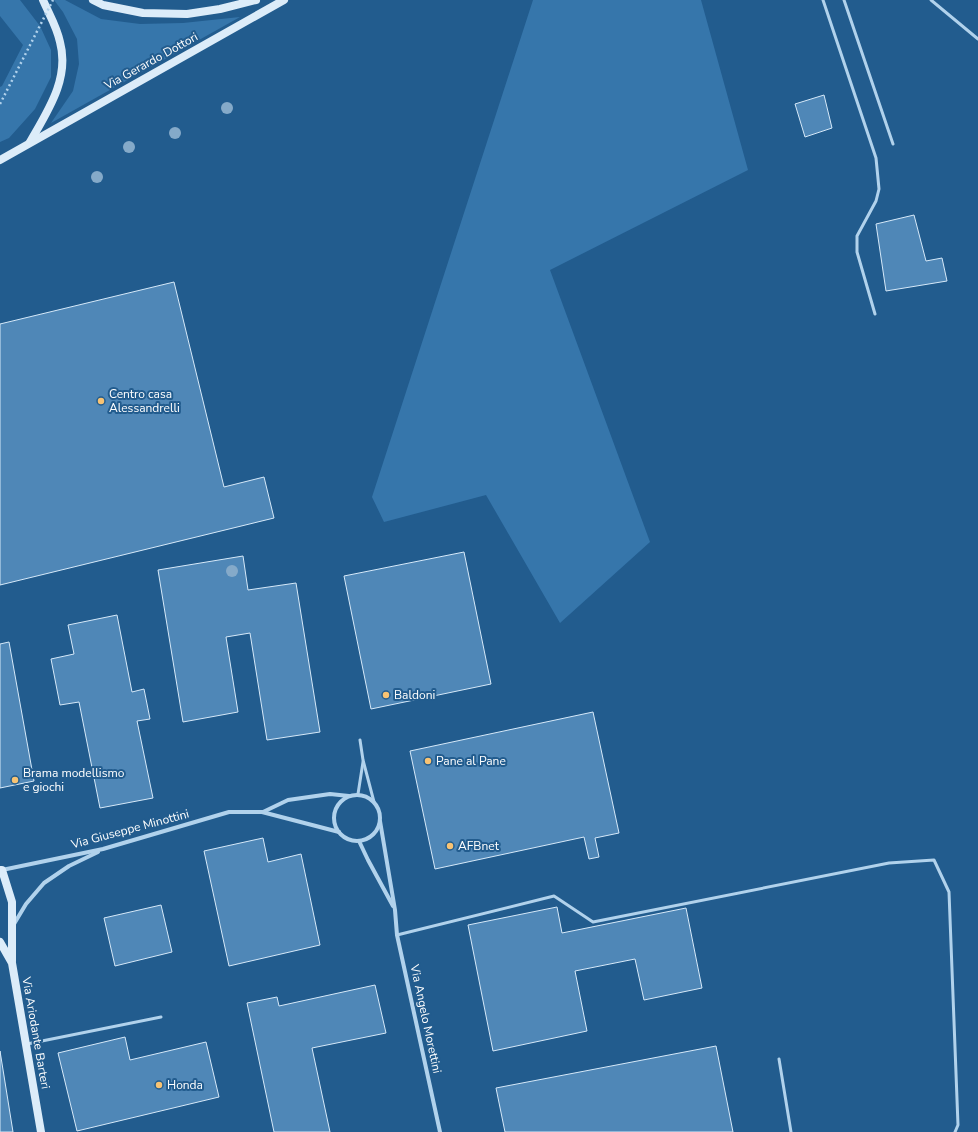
<svg xmlns="http://www.w3.org/2000/svg" width="978" height="1132" viewBox="0 0 978 1132" font-family="'Nunito Sans',sans-serif">
<style>
.green{fill:#3676ab}
.building{fill:#4f87b7;stroke:#d6e9f9}
.lines{fill:none;stroke-linecap:round;stroke-linejoin:round}
.service{stroke:#b1d2ec;stroke-width:3}
.minor{stroke:#b1d2ec;stroke-width:4}
.secondary{stroke:#dcecf9;stroke-width:8}
.path-bridge{stroke:#b1d2ec;stroke-width:2.5;stroke-dasharray:2 3;stroke-linecap:butt}
.tree{fill:#85aac9}
.poi-dot{fill:#f8c373;stroke:#225c8e;stroke-width:1.5}
.labels{text-anchor:middle;stroke-width:4;stroke-linejoin:round;paint-order:stroke}
.street-label{font-size:12px;fill:#fff;stroke:#225c8e}
.poi-label{font-size:12px;fill:#fff;stroke:#225c8e;text-anchor:start}
</style>
<rect width="100%" height="100%" fill="#225c8e"/>
<!-- green -->
<g class="green">
<path d="M0,0H20L40,26L51,50V77L35,109L9,138L0,142V87L2,86L23,45L0,16Z"/>
<path d="M54,0H65L101,19L140,24L183,23L240,17L51,123L73,91L79,64L77,39L63,12Z"/>
<path d="M533,0H701L748,170L550,270L650,542L560,623L486,495L384,522L372,497Z"/>
</g>
<!-- building -->
<g class="building">
<path d="M824,95L832,128L805,137L795,104Z"/>
<path d="M914,215L926,261L942,258L947,281L886,291L876,224Z"/>
<path d="M174,282L224,487L264,477L274,518L0,585V324Z"/>
<path d="M464,552L491,684L371,709L344,576Z"/>
<path d="M243,556L248,590L296,583L320,732L267,740L250,633L226,637L238,712L183,722L158,570Z"/>
<path d="M117,615L132,692L144,689L150,719L137,721L153,798L100,808L79,702L60,705L51,659L74,654L68,625Z"/>
<path d="M9,642L34,781L0,788V644Z"/>
<path d="M593,712L619,833L595,838L599,857L589,859L584,837L435,869L410,751Z"/>
<path d="M263,838L268,862L301,854L320,945L229,966L204,851Z"/>
<path d="M161,905L172,952L115,966L104,918Z"/>
<path d="M557,907L562,933L686,908L702,988L644,1000L635,959L575,971L587,1031L493,1051L468,925Z"/>
<path d="M375,985L386,1033L312,1048L330,1132H274L247,1003L277,997L279,1006Z"/>
<path d="M125,1037L130,1060L206,1042L219,1097L77,1131L58,1053Z"/>
<path d="M716,1046L733,1132H505L496,1088Z"/>
<path d="M0,1051L13,1132H0Z"/>
</g>
<g class="lines">
<!-- service -->
<g class="service">
<path d="M823,0L876,158L879,189L876,201L857,236V252L875,314"/>
<path d="M844,0L893,144"/>
<path d="M931,0L978,39"/>
<path d="M360,740L363,760L374,802"/>
<path d="M358,794L363,762"/>
<path d="M397,935L554,896L593,922L889,863L934,860L949,892L958,1125L955,1132"/>
<path d="M27,1044L161,1017"/>
<path d="M779,1059L791,1132"/>
</g>
<!-- minor -->
<g class="minor">
<circle cx="357" cy="818" r="23"/>
<path d="M263,812L288,800L330,794L349,796"/>
<path d="M380,821L395,910L397,935L440,1132"/>
<path d="M359,841L368,860L393,906"/>
<path d="M2,870L103,849L229,812H262L339,832"/>
<path d="M14,924L26,904L44,883L69,866L98,852"/>
</g>
<!-- secondary -->
<g class="secondary">
<path d="M93,0L103,5L143,13L187,14L220,9L256,0"/>
<path d="M30,142C47,112 70,79 60,42C57,27 49,14 43,0"/>
<path d="M0,160L284,0"/>
<path d="M0,870H2L12,902V961"/>
<path d="M0,942L12,963L41,1132"/>
</g>
<!-- path-bridge -->
<path class="path-bridge" d="M0,104L53,0"/>
</g>
<!-- trees -->
<g class="tree">
<circle cx="227" cy="108" r="6"/>
<circle cx="175" cy="133" r="6"/>
<circle cx="129" cy="147" r="6"/>
<circle cx="97" cy="177" r="6"/>
<circle cx="232" cy="571" r="6"/>
</g>
<!-- markers -->
<g class="poi-dot">
<circle cx="101" cy="401" r="4"/>
<circle cx="386" cy="695" r="4"/>
<circle cx="428" cy="761" r="4"/>
<circle cx="15" cy="780" r="4"/>
<circle cx="450" cy="846" r="4"/>
<circle cx="159" cy="1085" r="4"/>
</g>
<g class="labels">
<!-- street labels -->
<g class="street-label">
<text transform="translate(151 61) rotate(-29)" y="4">Via Gerardo Dottori</text>
<text transform="translate(130 829) rotate(-15)" y="4">Via Giuseppe Minottini</text>
<text transform="translate(426 1019) rotate(78)" y="4">Via Angelo Morettini</text>
<text transform="translate(36 1033) rotate(80)" y="4">Via Ariodante Barteri</text>
</g>
<!-- poi labels -->
<g class="poi-label">
<text x="109" y="398">Centro casa<tspan x="109" dy="14">Alessandrelli</tspan></text>
<text x="394" y="699">Baldoni</text>
<text x="436" y="765">Pane al Pane</text>
<text x="23" y="777">Brama modellismo<tspan x="23" dy="14">e giochi</tspan></text>
<text x="458" y="850">AFBnet</text>
<text x="167" y="1089">Honda</text>
</g>
</g>
</svg>
